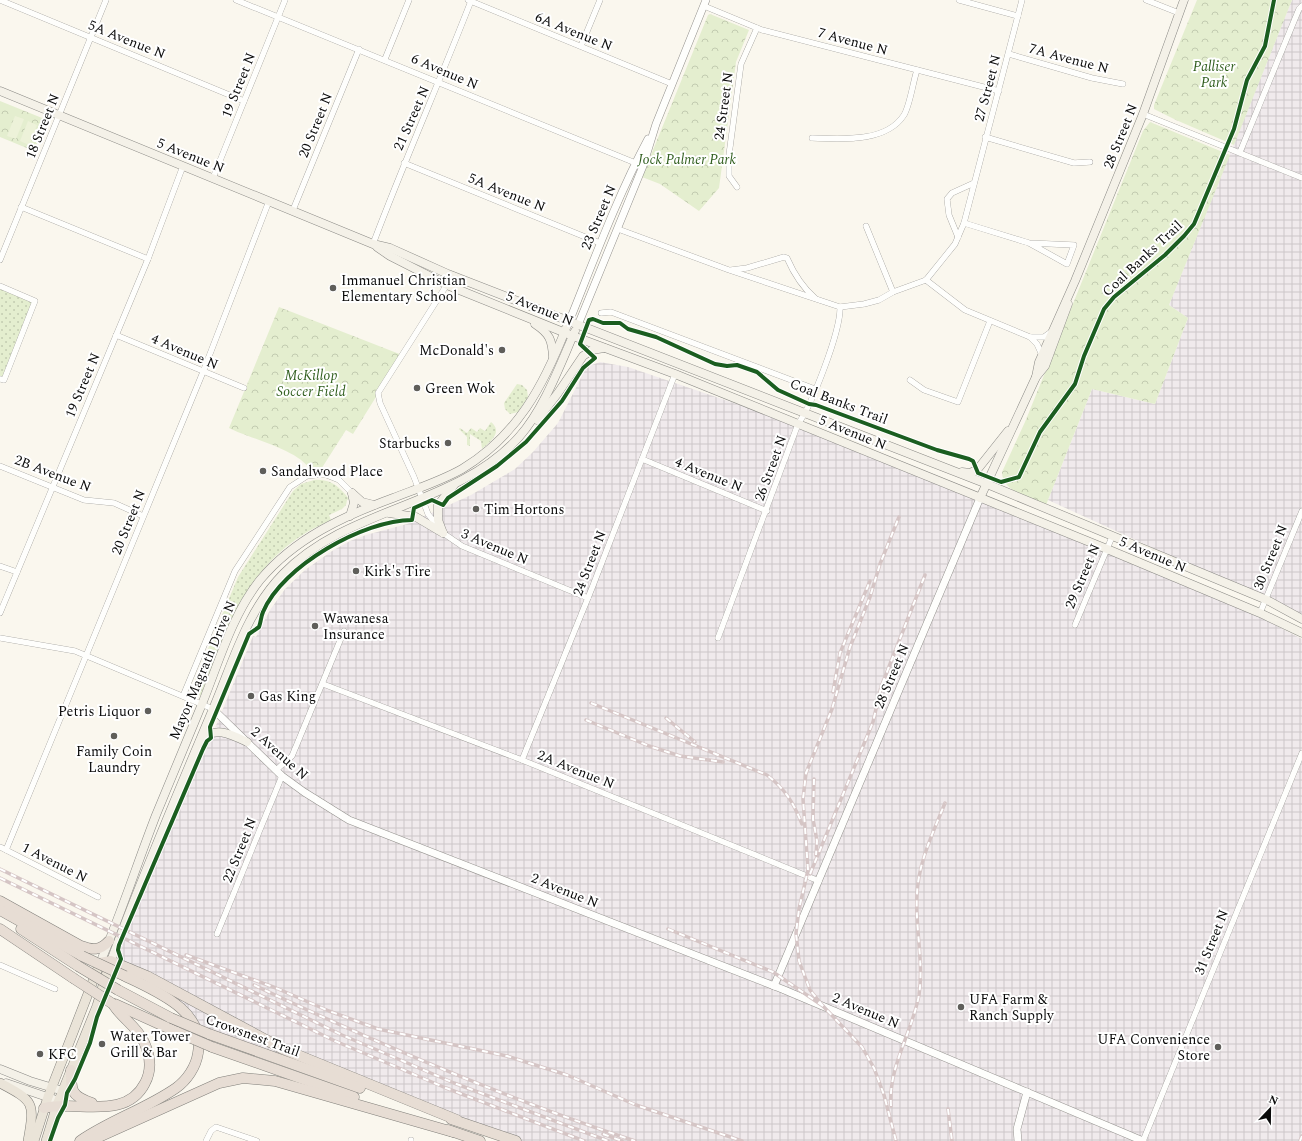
<svg xmlns="http://www.w3.org/2000/svg" width="1302" height="1141" viewBox="0 0 1302 1141" font-family="Spectral,serif">
<style>
.industrial{fill:url(#industrial-grid)}
.grass{fill:url(#grass-dots)}
.park{fill:url(#park-crowns)}
.pitch{fill:#edf2d9}
.lines{fill:none;stroke-linecap:round;stroke-linejoin:round}
.minor-casing{stroke:#93918d;stroke-width:6}
.tertiary-casing{stroke:#93918d;stroke-width:8}
.secondary-casing{stroke:#898884;stroke-width:9}
.primary-casing{stroke:#807f7a;stroke-width:10}
.motorway-casing{stroke:#807f7a;stroke-width:11}
.minor{stroke:#fefefc;stroke-width:5.5}
.tertiary{stroke:#fefefc;stroke-width:7}
.secondary{stroke:#f4f1e8;stroke-width:8}
.primary{stroke:#eae4d8;stroke-width:9}
.motorway{stroke:#e7ddd4;stroke-width:10}
.rail-casing{stroke:#d5c5c5;stroke-width:3.5}
.rail{stroke:#fff;stroke-width:2;stroke-dasharray:6;stroke-linecap:butt}
.motorway-bridge-casing{stroke:#807f7a;stroke-width:11;stroke-linecap:butt}
.motorway-bridge{stroke:#e7ddd4;stroke-width:10}
.cycleway-casing{stroke:#fff;stroke-width:6}
.cycleway{stroke:#1b5e20;stroke-width:4}
.poi-dot{fill:#5f5e5a;stroke:#fff;stroke-width:1.5}
.labels{text-anchor:middle;stroke-width:4;stroke-linejoin:round;paint-order:stroke}
.street-label{font-size:14px;fill:#0b0b0b;stroke:#fff}
.park-label{font-size:14px;font-style:italic;fill:#315f1f;stroke:#fff}
.poi-label{font-size:14px;fill:#0b0b0b;stroke:#fff;text-anchor:start}
</style>
<defs>
<pattern id="industrial-grid" width="8" height="8" patternUnits="userSpaceOnUse"><rect width="8" height="8" fill="#f0eaec"/><path d="M0 4h8M4 0v8" fill="none" stroke="#ccc7c9"/></pattern>
<pattern id="grass-dots" width="8" height="8" patternUnits="userSpaceOnUse"><rect width="8" height="8" fill="#e4eecf"/><path d="M2 2h.1M6 6h.1" fill="none" stroke="#c2cbb0" stroke-width="1.8" stroke-linecap="round"/></pattern>
<pattern id="park-crowns" width="20" height="18" patternUnits="userSpaceOnUse"><rect width="20" height="18" fill="#e4eecf"/><path d="M2 6a3 3 0 1 1 6 0M12 15a3 3 0 1 1 6 0" fill="none" stroke="#c2cbb0"/></pattern>
</defs>
<rect width="100%" height="100%" fill="#faf7ee"/>
<!-- industrial -->
<g class="industrial">
<path d="M1292,0H1302V619L1267,600L1048,500L1092,389L1155,404L1188,318L1169,305Z"/>
<path d="M600,362L628,367L781,419L1240,607L1302,639V1141H516L402,1098L192,1027L175,1003L108,968L208,745L253,636L256,637L270,610L285,589L305,570L332,551L350,541L366,535L407,524L471,495L515,469L533,452L558,423L585,370L589,366Z"/>
</g>
<!-- grass -->
<g class="grass">
<path d="M0,286L35,301L4,380L0,379Z"/>
<path d="M517,384L522,385L527,390L528,397L518,412L510,414L505,409L504,403Z"/>
<path d="M491,422C503,432 491,441 482,449L481,441L470,434V446L467,445V437L459,429L460,428L467,433L471,428L477,432L480,428L485,431Z"/>
<path d="M314,480C330,478 340,487 349,499L347,500L346,505L342,509L329,515L331,520C252,554 229,620 201,695L194,696L191,690L238,577L293,491L301,484Z"/>
</g>
<!-- park -->
<g class="park">
<path d="M1197,0H1292L1234,145L1176,120L1154,109V105Z"/>
<path d="M710,14L749,30L736,62L719,188L699,211L660,184L642,177L708,15Z"/>
<path d="M0,101L47,120L34,151L0,137Z"/>
<path d="M1150,122L1230,155L1169,305L1188,318L1155,404L1092,389L1046,505C1031,498 1002,492 1002,472L1025,422L1143,131Z"/>
<path d="M279,307L402,355L353,434L346,430L318,474H312C305,451 250,439 229,428Z"/>
</g>
<!-- pitch -->
<g class="pitch">
<path d="M15,116L24,119L16,139L7,136Z"/>
<path d="M28,121L37,125L29,145L20,141Z"/>
</g>
<g class="lines">
<defs>
<g id="minor">
<path d="M0,0L244,101"/>
<path d="M236,0L638,164"/>
<path d="M468,0L672,84"/>
<path d="M959,0L1018,16"/>
<path d="M1146,0L1179,13"/>
<path d="M704,6L762,30L999,91"/>
<path d="M581,46L600,0"/>
<path d="M1009,54L1092,78L1123,84"/>
<path d="M385,59L409,0"/>
<path d="M1143,114L1302,178"/>
<path d="M985,137L1074,163L1090,162"/>
<path d="M812,138C841,139 886,143 904,115C910,105 913,82 917,70"/>
<path d="M1240,152L1299,9L1302,6"/>
<path d="M404,163L600,243"/>
<path d="M213,178L285,0"/>
<path d="M737,187L729,176V155L741,64L757,28"/>
<path d="M21,207L148,259"/>
<path d="M293,210L359,49"/>
<path d="M964,223L1029,243L1074,245L1067,264L1029,243"/>
<path d="M866,226L893,292"/>
<path d="M618,229L729,270L840,307L864,304L879,300L893,292L926,280"/>
<path d="M958,237L949,215L947,199L952,193L974,183"/>
<path d="M373,244C404,162 439,83 471,1"/>
<path d="M0,260L106,0"/>
<path d="M731,270L747,268L784,257L787,258C794,274 802,287 815,298"/>
<path d="M453,275L378,393L380,403L414,477L428,514L443,533L462,546L588,598"/>
<path d="M926,280L955,244L964,223L1022,0"/>
<path d="M926,280L965,310L1030,337L1037,344L1042,355"/>
<path d="M0,286L35,301L4,380L0,379"/>
<path d="M601,313L611,312L815,389"/>
<path d="M116,335L244,388"/>
<path d="M1030,337H1044L1051,332"/>
<path d="M910,380L924,390L958,402L990,321"/>
<path d="M642,459L767,511"/>
<path d="M0,466L84,500L114,503L143,516"/>
<path d="M0,566L17,572"/>
<path d="M0,613L148,259L183,166"/>
<path d="M1260,613L1302,511"/>
<path d="M1075,625L1112,537"/>
<path d="M0,638L75,651L213,709"/>
<path d="M718,638L798,424C812,405 841,330 840,307"/>
<path d="M323,684L522,760L819,881"/>
<path d="M183,696L235,571L290,487L307,476L324,474L339,480L352,493"/>
<path d="M522,760L592,588L675,374"/>
<path d="M276,770L292,756L344,631"/>
<path d="M0,847L98,897"/>
<path d="M6,850L203,372L269,201"/>
<path d="M217,934L282,776"/>
<path d="M0,965L55,989"/>
<path d="M206,1141L211,1131L216,1127L257,1141"/>
<path d="M411,1141V1140"/>
<path d="M1143,1141L1302,753"/>
</g>
<g id="tertiary">
<path d="M569,322C594,260 617,197 648,139"/>
<path d="M578,325L643,166L656,124L706,0"/>
<path d="M213,709L282,776L304,792L349,820L782,989L1143,1141"/>
<path d="M774,986L980,498"/>
<path d="M1018,1141L1017,1129L1027,1092"/>
</g>
<g id="secondary">
<path d="M0,91L373,244L390,248L448,274L987,484L1267,600L1302,619"/>
<path d="M377,247L390,256L447,285L573,336L675,374L1107,549L1260,613L1302,633"/>
<path d="M535,324C550,334 552,340 553,357"/>
<path d="M1036,377L1039,362L1075,281L1143,114L1184,0"/>
<path d="M537,420L558,393L583,356L592,350L604,348"/>
<path d="M962,472L970,473L977,470L1008,431"/>
<path d="M352,493L362,502L374,505"/>
<path d="M980,498L1036,377L1045,366L1068,304"/>
<path d="M389,513L416,517L443,533"/>
<path d="M350,516L354,503L352,493"/>
<path d="M443,533L438,520V505L454,485"/>
<path d="M200,741C214,725 231,734 247,742"/>
<path d="M111,961C142,876 178,792 213,709C233,662 246,612 283,574C349,506 456,507 519,437C544,409 560,365 575,331"/>
<path d="M100,963C121,914 137,864 156,815C171,778 187,741 202,704C219,662 232,615 260,580C295,538 344,516 393,498C416,489 441,481 462,469C517,436 544,385 566,328"/>
<path d="M0,1069L30,1081L63,1091"/>
<path d="M6,1083L59,1101"/>
</g>
<g id="primary">
<path d="M0,1083C34,1101 35,1102 28,1141"/>
<path d="M34,1141L48,1097L100,963"/>
<path d="M46,1141L57,1105L97,1006L110,962"/>
</g>
<g id="motorway">
<path d="M0,901L81,946C92,950 100,951 109,941"/>
<path d="M0,910L82,956"/>
<path d="M0,929L73,978"/>
<path d="M21,929L78,966"/>
<path d="M100,963L111,961L147,976L283,1049L457,1120"/>
<path d="M118,990L171,1018"/>
<path d="M115,1004L177,1032"/>
<path d="M209,1034L360,1088"/>
<path d="M212,1047L354,1097"/>
<path d="M71,1070C71,1091 71,1096 92,1103"/>
<path d="M44,1108C77,1100 126,1121 145,1083C152,1070 150,1055 144,1042C137,1026 121,1018 113,1004"/>
<path d="M451,1119L516,1141"/>
<path d="M448,1130L480,1141"/>
<path d="M80,1141C110,1120 146,1109 176,1088C187,1080 196,1067 198,1053C206,1010 155,991 125,976"/>
<path d="M90,1141L219,1083L243,1078L275,1081L453,1132"/>
</g>
</defs>
<!-- minor casing -->
<use href="#minor" class="minor-casing"/>
<!-- tertiary casing -->
<use href="#tertiary" class="tertiary-casing"/>
<!-- secondary casing -->
<use href="#secondary" class="secondary-casing"/>
<!-- primary casing -->
<use href="#primary" class="primary-casing"/>
<!-- motorway casing -->
<use href="#motorway" class="motorway-casing"/>
<!-- minor -->
<use href="#minor" class="minor"/>
<!-- tertiary -->
<use href="#tertiary" class="tertiary"/>
<!-- secondary -->
<use href="#secondary" class="secondary"/>
<!-- primary -->
<use href="#primary" class="primary"/>
<!-- motorway -->
<use href="#motorway" class="motorway"/>
<defs>
<g id="rail">
<path d="M833,692L840,653L870,581"/>
<path d="M591,703L767,775C786,790 793,802 802,824"/>
<path d="M666,718L695,742"/>
<path d="M586,720L649,746L680,756L723,762"/>
<path d="M814,779L813,819L817,841L816,855"/>
<path d="M0,869L342,1035L454,1083L608,1141"/>
<path d="M810,874L873,722L881,687L925,575"/>
<path d="M0,878L335,1041L446,1088L584,1141"/>
<path d="M668,929L773,972L823,1006L862,1047L874,1068L884,1095L896,1141"/>
<path d="M186,955L276,988L329,1011L378,1029L507,1056L532,1064L567,1075L636,1105L742,1141"/>
<path d="M254,985C378,1044 505,1098 635,1141"/>
<path d="M823,1006L810,990L799,961L796,933L799,909L808,870L803,799L806,773L832,709L850,647L870,597L880,564L899,517"/>
<path d="M891,1106C888,1067 912,1033 919,995C924,963 915,928 917,895C918,863 933,833 945,803"/>
<path d="M948,1109L952,1141"/>
<path d="M603,1134L622,1141"/>
<path d="M1300,1141L1302,1136"/>
</g>
</defs>
<!-- rail casing -->
<use href="#rail" class="rail-casing"/>
<!-- rail -->
<use href="#rail" class="rail"/>
<defs>
<g id="motorway-bridge">
<path d="M82,956L125,976"/>
<path d="M78,966L118,990"/>
<path d="M73,978L113,1004"/>
<path d="M171,1018L209,1034"/>
<path d="M177,1032L212,1047"/>
</g>
</defs>
<!-- motorway-bridge casing -->
<use href="#motorway-bridge" class="motorway-bridge-casing"/>
<!-- motorway-bridge -->
<use href="#motorway-bridge" class="motorway-bridge"/>
<defs>
<path id="cycleway" d="M50,1141L58,1118L65,1105L67,1093L75,1079L90,1043L97,1017L121,959L118,950L119,945L203,749L207,741L211,738L210,727L249,634L259,627C261,622 261,616 263,612C282,566 364,520 412,520L414,508L432,500L443,505L448,498L497,466L526,442L562,401L583,368L595,358L580,344L589,320L593,319L603,323H620L628,329L656,337L715,364L727,366L737,365L757,372L778,390L809,404L816,405L937,450L969,459L973,461L978,473L1001,482L1019,477L1040,432L1075,384L1084,356L1104,309L1114,297L1165,255L1184,236L1194,224L1234,129L1247,80L1265,46L1274,0"/>
</defs>
<!-- cycleway casing -->
<use href="#cycleway" class="cycleway-casing"/>
<!-- cycleway -->
<use href="#cycleway" class="cycleway"/>
</g>
<!-- markers -->
<g class="poi-dot">
<circle cx="333" cy="288" r="4"/>
<circle cx="502" cy="350" r="4"/>
<circle cx="417" cy="388" r="4"/>
<circle cx="448" cy="443" r="4"/>
<circle cx="263" cy="471" r="4"/>
<circle cx="476" cy="509" r="4"/>
<circle cx="356" cy="571" r="4"/>
<circle cx="315" cy="626" r="4"/>
<circle cx="251" cy="696" r="4"/>
<circle cx="148" cy="711" r="4"/>
<circle cx="114" cy="736" r="4"/>
<circle cx="961" cy="1007" r="4"/>
<circle cx="102" cy="1044" r="4"/>
<circle cx="1218" cy="1047" r="4"/>
<circle cx="40" cy="1054" r="4"/>
</g>
<g class="labels">
<!-- street labels -->
<g class="street-label">
<text transform="translate(574 31) rotate(22)" y="5">6A Avenue N</text>
<text transform="translate(127 39) rotate(22)" y="5">5A Avenue N</text>
<text transform="translate(853 41) rotate(15)" y="5">7 Avenue N</text>
<text transform="translate(1069 58) rotate(15)" y="5">7A Avenue N</text>
<text transform="translate(445 71) rotate(23)" y="5">6 Avenue N</text>
<text transform="translate(238 85) rotate(-68)" y="5">19 Street N</text>
<text transform="translate(987 88) rotate(-75)" y="5">27 Street N</text>
<text transform="translate(723 106) rotate(-82)" y="5">24 Street N</text>
<text transform="translate(411 118) rotate(-66)" y="5">21 Street N</text>
<text transform="translate(315 125) rotate(-68)" y="5">20 Street N</text>
<text transform="translate(42 126) rotate(-68)" y="5">18 Street N</text>
<text transform="translate(1120 136) rotate(-68)" y="5">28 Street N</text>
<text transform="translate(191 155) rotate(22)" y="5">5 Avenue N</text>
<text transform="translate(507 192) rotate(22)" y="5">5A Avenue N</text>
<text transform="translate(598 217) rotate(-67)" y="5">23 Street N</text>
<text transform="translate(1142 258) rotate(-43)" y="5">Coal Banks Trail</text>
<text transform="translate(540 308) rotate(22)" y="5">5 Avenue N</text>
<text transform="translate(185 351) rotate(23)" y="5">4 Avenue N</text>
<text transform="translate(82 385) rotate(-67)" y="5">19 Street N</text>
<text transform="translate(839 401) rotate(21)" y="5">Coal Banks Trail</text>
<text transform="translate(853 432) rotate(22)" y="5">5 Avenue N</text>
<text transform="translate(770 468) rotate(-70)" y="5">26 Street N</text>
<text transform="translate(53 473) rotate(21)" y="5">2B Avenue N</text>
<text transform="translate(709 474) rotate(22)" y="5">4 Avenue N</text>
<text transform="translate(128 522) rotate(-68)" y="5">20 Street N</text>
<text transform="translate(495 546) rotate(23)" y="5">3 Avenue N</text>
<text transform="translate(1153 554) rotate(23)" y="5">5 Avenue N</text>
<text transform="translate(1270 557) rotate(-68)" y="5">30 Street N</text>
<text transform="translate(589 563) rotate(-69)" y="5">24 Street N</text>
<text transform="translate(1082 576) rotate(-67)" y="5">29 Street N</text>
<text transform="translate(202 670) rotate(-67)" y="5">Mayor Magrath Drive N</text>
<text transform="translate(891 676) rotate(-67)" y="5">28 Street N</text>
<text transform="translate(280 753) rotate(42)" y="5">2 Avenue N</text>
<text transform="translate(576 769) rotate(22)" y="5">2A Avenue N</text>
<text transform="translate(239 850) rotate(-68)" y="5">22 Street N</text>
<text transform="translate(55 862) rotate(27)" y="5">1 Avenue N</text>
<text transform="translate(565 890) rotate(22)" y="5">2 Avenue N</text>
<text transform="translate(1211 942) rotate(-68)" y="5">31 Street N</text>
<text transform="translate(866 1010) rotate(23)" y="5">2 Avenue N</text>
<text transform="translate(253 1035) rotate(20)" y="5">Crowsnest Trail</text>
</g>
<!-- park labels -->
<g class="park-label">
<text x="1214" y="71">Palliser<tspan x="1214" dy="16">Park</tspan></text>
<text x="687" y="164">Jock Palmer Park</text>
<text x="311" y="380">McKillop<tspan x="311" dy="16">Soccer Field</tspan></text>
</g>
<!-- poi labels -->
<g class="poi-label">
<text x="341" y="285">Immanuel Christian<tspan x="341" dy="16">Elementary School</tspan></text>
<text x="494" y="355" text-anchor="end">McDonald's</text>
<text x="425" y="393">Green Wok</text>
<text x="440" y="448" text-anchor="end">Starbucks</text>
<text x="271" y="476">Sandalwood Place</text>
<text x="484" y="514">Tim Hortons</text>
<text x="364" y="576">Kirk's Tire</text>
<text x="323" y="623">Wawanesa<tspan x="323" dy="16">Insurance</tspan></text>
<text x="259" y="701">Gas King</text>
<text x="140" y="716" text-anchor="end">Petris Liquor</text>
<text x="114" y="756" text-anchor="middle">Family Coin<tspan x="114" dy="16">Laundry</tspan></text>
<text x="969" y="1004">UFA Farm &amp;<tspan x="969" dy="16">Ranch Supply</tspan></text>
<text x="110" y="1041">Water Tower<tspan x="110" dy="16">Grill &amp; Bar</tspan></text>
<text x="1210" y="1044" text-anchor="end">UFA Convenience<tspan x="1210" dy="16">Store</tspan></text>
<text x="48" y="1059">KFC</text>
</g>
</g>
<!-- north arrow -->
<g transform="translate(1270 1109) rotate(22)" stroke="#ffffff" stroke-width="3" paint-order="stroke">
<path d="M0-3L7 15L0 10L-7 15Z" fill="#0b0b0b"/>
<text y="-6" font-size="11" font-weight="bold" text-anchor="middle" fill="#0b0b0b">N</text>
</g>
</svg>
